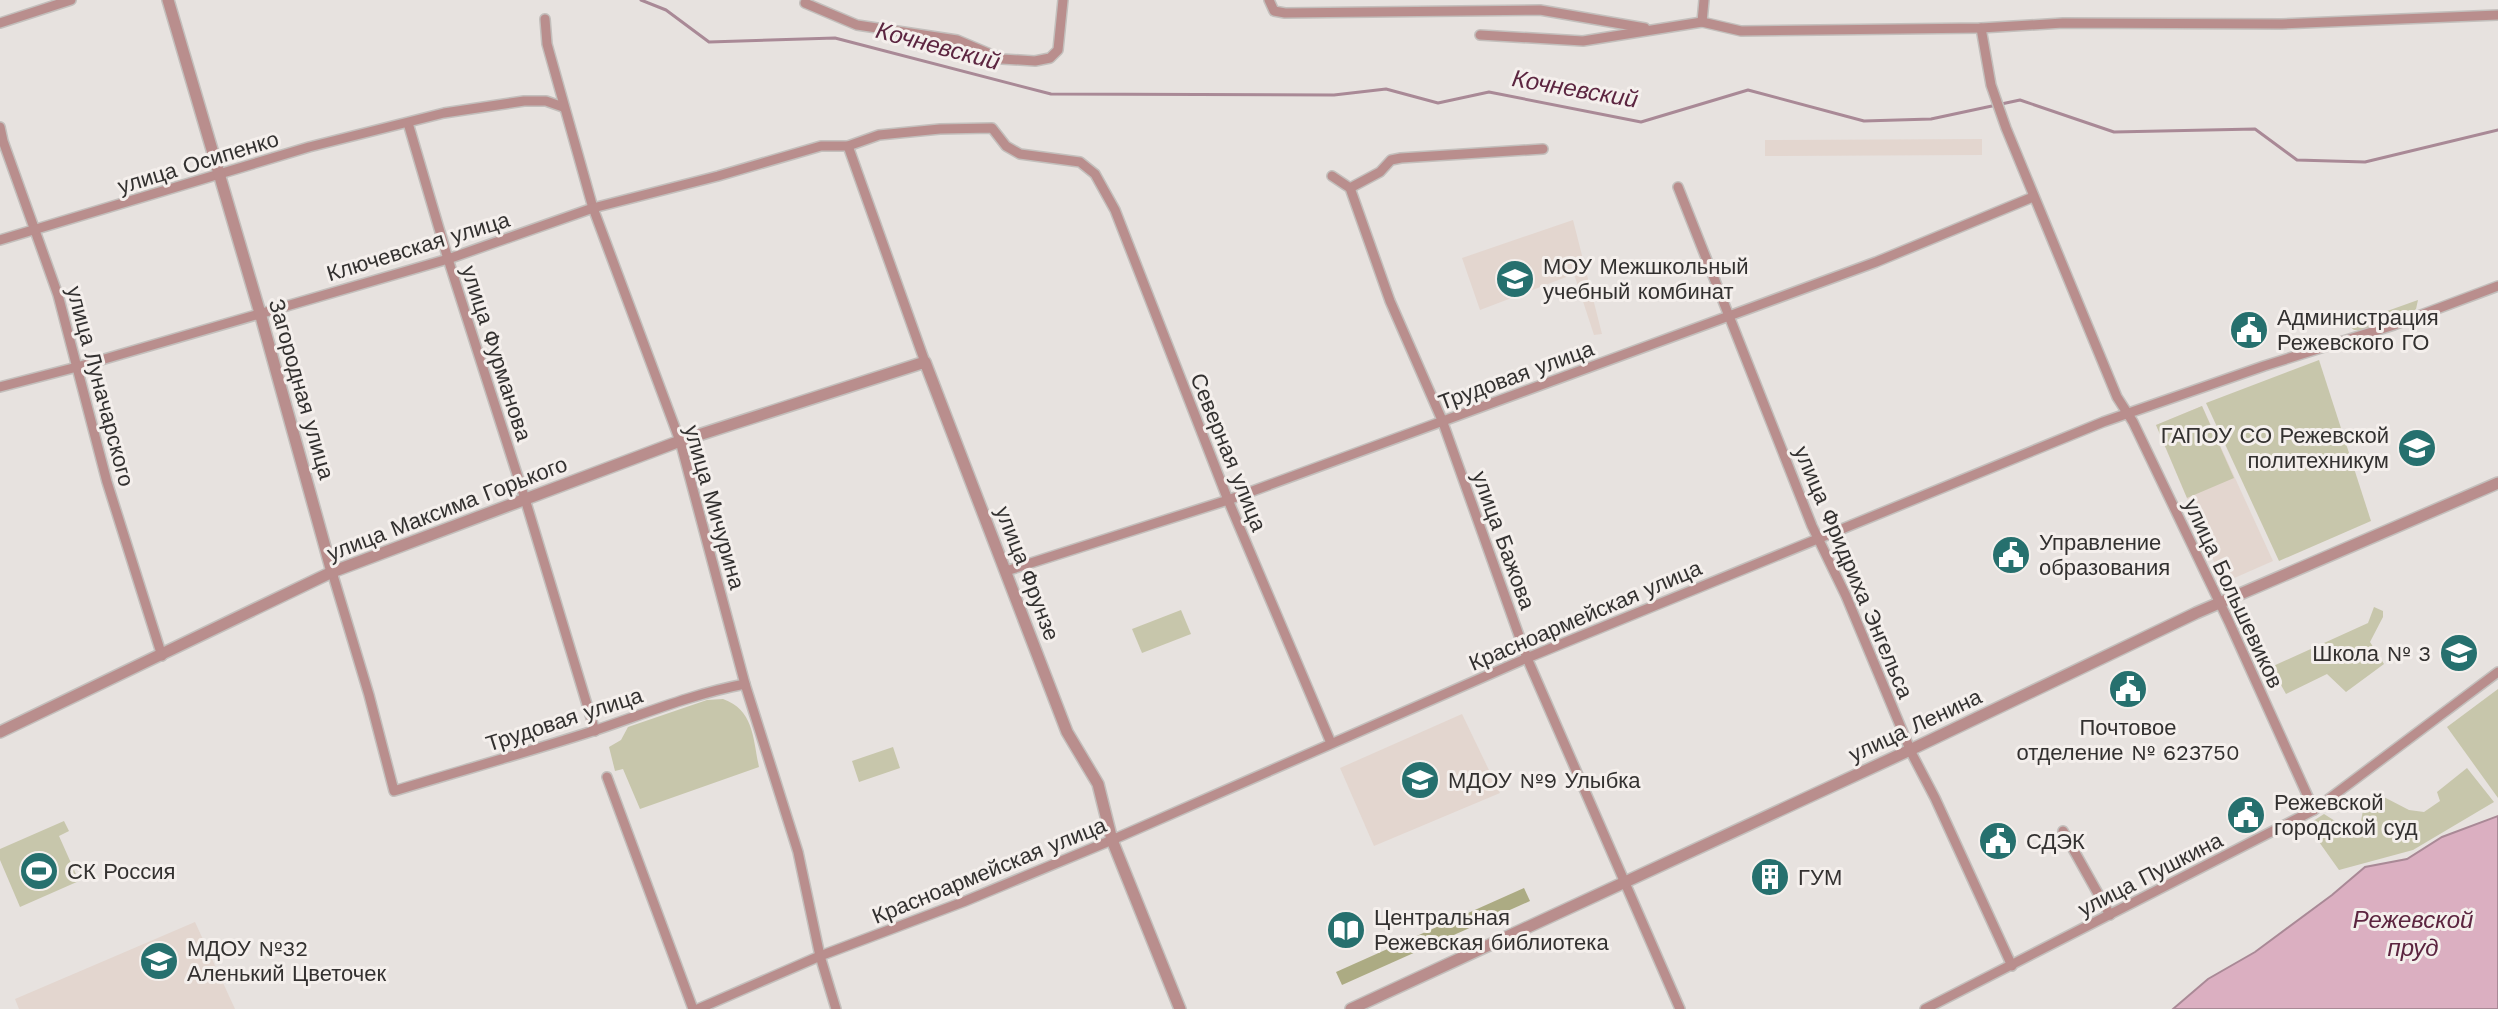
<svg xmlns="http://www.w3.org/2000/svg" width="2498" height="1009" viewBox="0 0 2498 1009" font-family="'Work Sans',sans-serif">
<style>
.built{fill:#e3d6cf}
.green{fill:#c7c6ab}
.forest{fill:#acab83}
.water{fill:#dbafc1;stroke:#a98996;stroke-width:2}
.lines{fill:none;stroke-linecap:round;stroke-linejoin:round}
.stream{stroke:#a98996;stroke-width:3}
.minor-casing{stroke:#c3bfbc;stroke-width:12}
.tertiary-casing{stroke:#c3bfbc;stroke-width:14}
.minor{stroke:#b98e8d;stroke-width:9}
.tertiary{stroke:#b98e8d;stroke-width:11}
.labels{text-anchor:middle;stroke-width:6;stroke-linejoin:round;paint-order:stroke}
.street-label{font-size:22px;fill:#333130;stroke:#f4efec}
.poi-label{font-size:22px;fill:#333130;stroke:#f4efec;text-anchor:start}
.water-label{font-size:24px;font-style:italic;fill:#5c2540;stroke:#f4efec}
</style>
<rect width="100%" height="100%" fill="#e7e2df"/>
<!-- built -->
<g class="built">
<path d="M1982,139V155L1765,156V140Z"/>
<path d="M1573,220L1602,334L1594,335L1574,274L1480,310L1462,258Z"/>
<path d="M2202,406L2273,561L2223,583L2156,425Z"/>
<path d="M1462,714L1500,793L1374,846L1340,768Z"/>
<path d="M195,922L235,1009H19L15,999Z"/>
</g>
<!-- green -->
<g class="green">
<path d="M2418,300L2416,309L2411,313L2362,330H2354L2348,325Z"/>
<path d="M2319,360L2371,521L2279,561L2206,403Z"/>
<path d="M2202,406L2234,478L2187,498L2156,425Z"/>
<path d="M2374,607L2383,611V617L2370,642L2384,664L2346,692L2327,674L2286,694L2271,667L2368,623Z"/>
<path d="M1181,610L1191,634L1142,653L1132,629Z"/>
<path d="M2498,689V798L2447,727Z"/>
<path d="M723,699C754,710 753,739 759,767L640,809L623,769L615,771L609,747L621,740L628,727L707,700Z"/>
<path d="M893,747L900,768L859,782L852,761Z"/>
<path d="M2467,768L2494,802L2413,850L2339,870L2307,825L2324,814L2343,826L2361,821L2364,805L2380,795L2409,810L2424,812L2440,801L2437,792Z"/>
<path d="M64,821L69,831L59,836L79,881L20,907L0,860V849Z"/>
</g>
<!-- forest -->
<path class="forest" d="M1524,888L1530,901L1342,985L1336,972Z"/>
<!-- water -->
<path class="water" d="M2498,816V1009H2173L2208,979L2255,952L2332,895L2365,867L2407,859L2442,837Z"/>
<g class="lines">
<!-- stream -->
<path class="stream" d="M641,0L666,10L709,42L835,38L1051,94L1334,95L1386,89L1438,103L1489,92L1641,122L1748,90L1864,121L1931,119L2020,100L2114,132L2255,129L2297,160L2365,162L2498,130"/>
<defs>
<g id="minor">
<path d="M1269,0L1274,11L1285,13L1540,10L1645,28"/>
<path d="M805,3L857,25L957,40L1002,59L1035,61L1050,58L1058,50L1063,0"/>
<path d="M545,19L547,44L593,208L680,441L745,684L798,852L820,956L836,1009"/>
<path d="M1702,22L1704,0"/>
<path d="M0,23L71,0"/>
<path d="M1981,28L1991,85L2006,128L2117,397L2133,422L2229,622L2314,810"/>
<path d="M1480,35L1583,41L1702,22L1741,31L1981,28L2063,23L2282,24L2498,15"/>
<path d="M408,123L448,259L525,499L595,731"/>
<path d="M0,127L3,141L58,295L107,482L162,656"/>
<path d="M848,146L925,362"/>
<path d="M1332,176L1350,188L1390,301L1442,420L1527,658L1680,1009"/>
<path d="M1678,187L1812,526L1846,596L1912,754L1935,798L2012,966"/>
<path d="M1350,188L1380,172L1391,160L1401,158L1543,149"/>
<path d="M0,240L309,147L444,113L524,101H546L563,107"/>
<path d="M0,387L77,367L448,259L593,208L718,176L821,146H848L879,135L940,129L992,128L1006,146L1020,154L1080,162L1095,174L1115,210L1228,500L1331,743"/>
<path d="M1006,571L1228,500L1876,262L2033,197"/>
<path d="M332,572L369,695L394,791C460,771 528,752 593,731C644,714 692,694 745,684"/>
<path d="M607,777L693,1009"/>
<path d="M2063,831L2110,915"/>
<path d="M698,1009L820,956L963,902L1112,840L1527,658L2103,422L2264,366L2394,325L2498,286"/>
<path d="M1925,1009L2314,810L2498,672"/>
</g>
<g id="tertiary">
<path d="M168,0L260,313L332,572"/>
<path d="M0,732L332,572L680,441L925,362L1067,732L1098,784L1112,840L1180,1009"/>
<path d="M1351,1009L1910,750L2196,613L2498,483"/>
</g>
</defs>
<!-- minor casing -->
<use href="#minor" class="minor-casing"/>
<!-- tertiary casing -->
<use href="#tertiary" class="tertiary-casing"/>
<!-- minor -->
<use href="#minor" class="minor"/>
<!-- tertiary -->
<use href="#tertiary" class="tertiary"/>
</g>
<!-- icons -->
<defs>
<symbol id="school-disc" viewBox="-11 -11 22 22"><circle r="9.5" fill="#26706e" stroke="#f4efec"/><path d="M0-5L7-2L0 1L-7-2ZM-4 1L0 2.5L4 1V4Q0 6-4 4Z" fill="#fff"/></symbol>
<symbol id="civic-disc" viewBox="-11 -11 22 22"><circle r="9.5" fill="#26706e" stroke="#f4efec"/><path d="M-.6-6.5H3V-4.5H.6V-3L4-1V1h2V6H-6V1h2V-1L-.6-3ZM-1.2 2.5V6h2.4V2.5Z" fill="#fff"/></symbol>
<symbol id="university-disc" viewBox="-11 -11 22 22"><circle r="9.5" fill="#26706e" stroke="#f4efec"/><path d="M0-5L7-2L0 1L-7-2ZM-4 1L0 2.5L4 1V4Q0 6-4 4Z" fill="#fff"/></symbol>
<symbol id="stadium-disc" viewBox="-11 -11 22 22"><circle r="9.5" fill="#26706e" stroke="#f4efec"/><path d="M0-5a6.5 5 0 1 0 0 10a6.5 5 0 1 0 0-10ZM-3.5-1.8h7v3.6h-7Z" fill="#fff"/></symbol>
<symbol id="building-disc" viewBox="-11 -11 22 22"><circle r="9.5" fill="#26706e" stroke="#f4efec"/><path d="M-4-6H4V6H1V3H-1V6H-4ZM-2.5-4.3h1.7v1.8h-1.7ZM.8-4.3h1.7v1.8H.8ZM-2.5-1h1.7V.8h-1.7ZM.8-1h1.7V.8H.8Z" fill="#fff"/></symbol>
<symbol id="library-disc" viewBox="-11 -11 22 22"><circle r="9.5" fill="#26706e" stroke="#f4efec"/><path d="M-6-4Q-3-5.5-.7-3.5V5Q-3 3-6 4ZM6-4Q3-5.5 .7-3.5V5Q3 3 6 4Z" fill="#fff"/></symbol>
</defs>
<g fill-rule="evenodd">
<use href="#school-disc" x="1493" y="257" width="44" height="44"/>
<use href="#civic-disc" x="2227" y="308" width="44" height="44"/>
<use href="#university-disc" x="2395" y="426" width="44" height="44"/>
<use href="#civic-disc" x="1989" y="533" width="44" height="44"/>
<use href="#school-disc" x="2437" y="631" width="44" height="44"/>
<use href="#civic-disc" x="2106" y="667" width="44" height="44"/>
<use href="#school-disc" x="1398" y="758" width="44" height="44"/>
<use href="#civic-disc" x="2224" y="793" width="44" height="44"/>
<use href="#civic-disc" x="1976" y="819" width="44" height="44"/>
<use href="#stadium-disc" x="17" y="849" width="44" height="44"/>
<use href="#building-disc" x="1748" y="855" width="44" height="44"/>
<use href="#library-disc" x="1324" y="908" width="44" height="44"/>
<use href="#school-disc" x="137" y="939" width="44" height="44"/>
</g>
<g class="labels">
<!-- street labels -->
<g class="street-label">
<text transform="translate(198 162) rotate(-17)" y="8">улица Осипенко</text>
<text transform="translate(418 246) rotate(-17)" y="8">Ключевская улица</text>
<text transform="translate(497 353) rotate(72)" y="8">улица Фурманова</text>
<text transform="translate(1516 375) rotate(-20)" y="8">Трудовая улица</text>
<text transform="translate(101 386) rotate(75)" y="8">улица Луначарского</text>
<text transform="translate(302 389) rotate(74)" y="8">Загородная улица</text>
<text transform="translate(1229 452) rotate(68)" y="8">Северная улица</text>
<text transform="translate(715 507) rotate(74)" y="8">улица Мичурина</text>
<text transform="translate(447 508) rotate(-21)" y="8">улица Максима Горького</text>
<text transform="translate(1504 540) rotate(70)" y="8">улица Бажова</text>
<text transform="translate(1854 572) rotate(67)" y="8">улица Фридриха Энгельса</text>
<text transform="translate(1028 573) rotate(69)" y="8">улица Фрунзе</text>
<text transform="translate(2234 593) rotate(65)" y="8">улица Большевиков</text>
<text transform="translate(1585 615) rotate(-23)" y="8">Красноармейская улица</text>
<text transform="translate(564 719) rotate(-18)" y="8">Трудовая улица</text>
<text transform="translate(1915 725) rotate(-25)" y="8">улица Ленина</text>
<text transform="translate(989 870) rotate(-22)" y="8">Красноармейская улица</text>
<text transform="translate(2150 874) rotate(-27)" y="8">улица Пушкина</text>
</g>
<!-- poi labels -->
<g class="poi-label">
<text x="1543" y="274">МОУ Межшкольный<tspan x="1543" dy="25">учебный комбинат</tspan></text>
<text x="2277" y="325">Администрация<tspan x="2277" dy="25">Режевского ГО</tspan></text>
<text x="2389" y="443" text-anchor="end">ГАПОУ СО Режевской<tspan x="2389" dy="25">политехникум</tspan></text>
<text x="2039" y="550">Управление<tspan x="2039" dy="25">образования</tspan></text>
<text x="2431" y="661" text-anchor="end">Школа № 3</text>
<text x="2128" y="735" text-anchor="middle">Почтовое<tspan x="2128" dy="25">отделение № 623750</tspan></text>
<text x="1448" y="788">МДОУ №9 Улыбка</text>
<text x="2274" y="810">Режевской<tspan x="2274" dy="25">городской суд</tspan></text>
<text x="2026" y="849">СДЭК</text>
<text x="67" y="879">СК Россия</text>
<text x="1798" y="885">ГУМ</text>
<text x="1374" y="925">Центральная<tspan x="1374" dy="25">Режевская библиотека</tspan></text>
<text x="187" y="956">МДОУ №32<tspan x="187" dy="25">Аленький Цветочек</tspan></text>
</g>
<!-- water labels -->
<g class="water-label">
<text transform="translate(938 46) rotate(15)" y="8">Кочневский</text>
<text transform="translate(1575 89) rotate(10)" y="8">Кочневский</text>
<text x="2413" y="928">Режевской<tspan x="2413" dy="28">пруд</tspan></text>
</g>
</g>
</svg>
